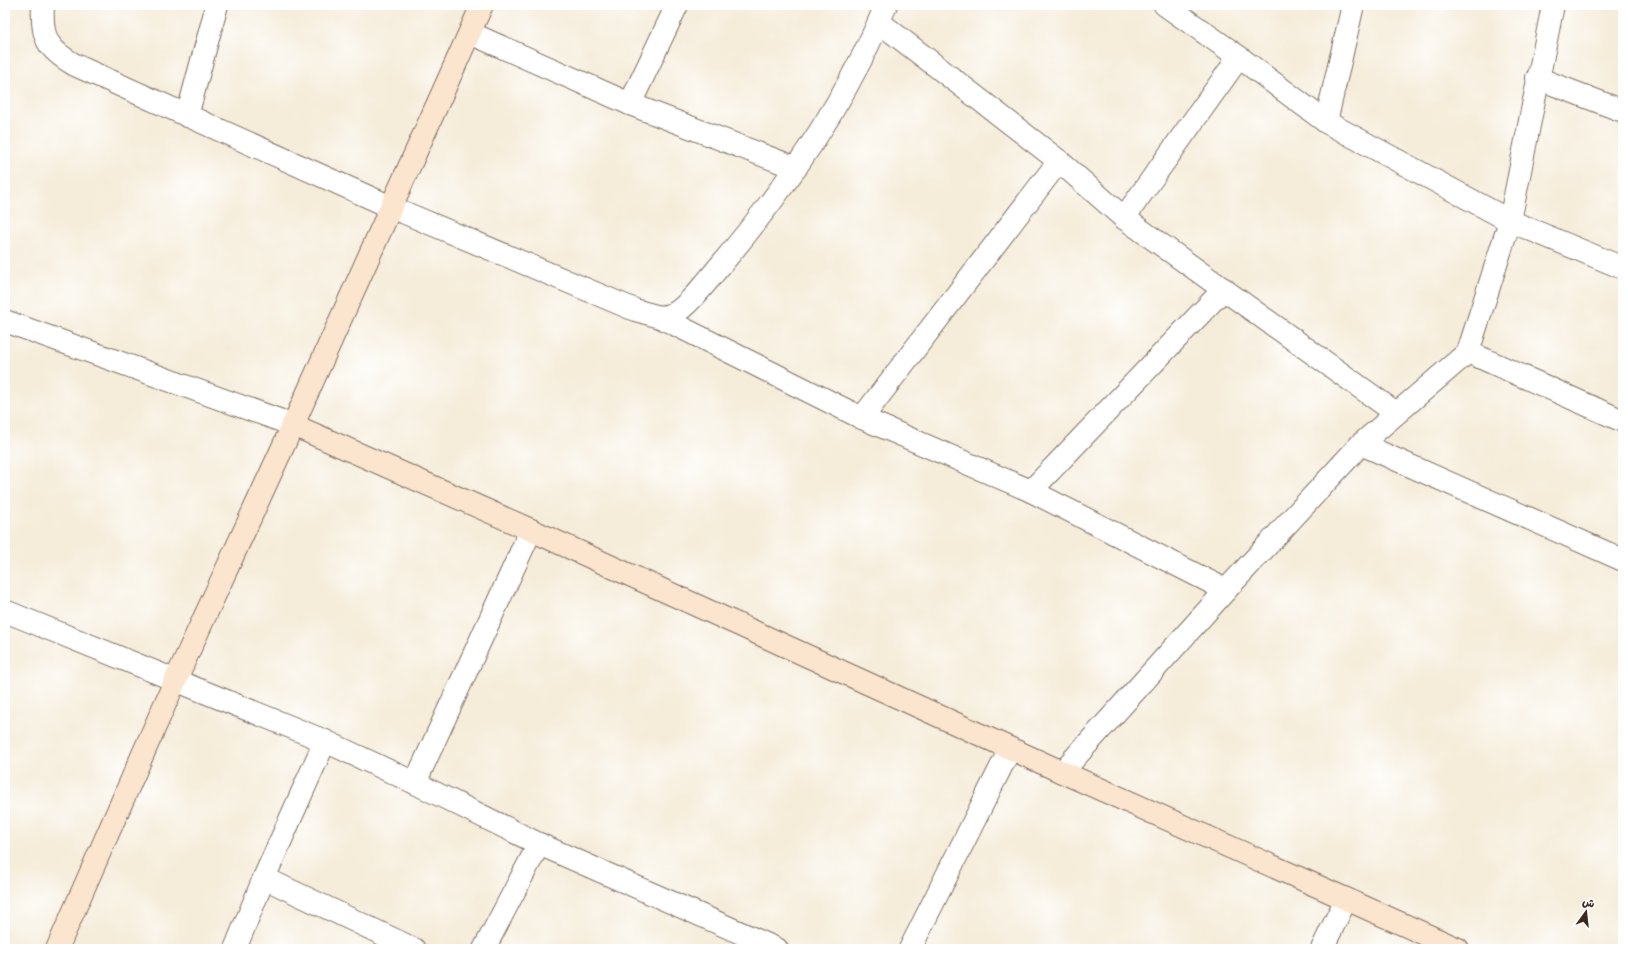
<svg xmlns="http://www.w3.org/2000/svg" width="1628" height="954" viewBox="0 0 1628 954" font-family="'Comic Neue','Playpen Sans Arabic',sans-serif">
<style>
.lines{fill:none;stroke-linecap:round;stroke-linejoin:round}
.street-casing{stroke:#7c6e5f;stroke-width:24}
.secondary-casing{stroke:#7c6e5f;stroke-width:24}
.street{stroke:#fff;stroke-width:22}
.secondary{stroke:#fce5cf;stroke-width:22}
</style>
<rect width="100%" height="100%" fill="#fff"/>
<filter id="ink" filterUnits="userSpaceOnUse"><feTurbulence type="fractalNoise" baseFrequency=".025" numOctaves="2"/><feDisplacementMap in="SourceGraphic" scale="8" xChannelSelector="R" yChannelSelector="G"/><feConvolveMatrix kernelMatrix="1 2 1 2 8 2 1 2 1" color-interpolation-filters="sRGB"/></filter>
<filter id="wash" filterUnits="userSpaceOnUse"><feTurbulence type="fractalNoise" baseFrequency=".012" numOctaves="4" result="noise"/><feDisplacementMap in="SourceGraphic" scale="16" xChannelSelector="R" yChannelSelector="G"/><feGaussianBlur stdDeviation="0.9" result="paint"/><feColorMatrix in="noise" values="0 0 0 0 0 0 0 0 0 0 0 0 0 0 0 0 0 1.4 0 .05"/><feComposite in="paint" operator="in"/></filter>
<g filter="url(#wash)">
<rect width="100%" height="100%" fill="#f5ecd9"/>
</g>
<g filter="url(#ink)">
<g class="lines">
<defs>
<g id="street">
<path d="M43,5C41,38 47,49 75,65L391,207L635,310L660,317L862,418L1031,491L1226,590"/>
<path d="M1165,5L1239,57L1326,122L1510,221L1623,268"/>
<path d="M879,22L1059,161L1124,218L1396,413"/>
<path d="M470,33L630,104L796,168"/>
<path d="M1537,78L1623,111"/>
<path d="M630,104L677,5"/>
<path d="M187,116L217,5"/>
<path d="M1326,122L1353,5"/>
<path d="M1124,218L1239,57"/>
<path d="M660,317C665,316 671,315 675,313C689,305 708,280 719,267C785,189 847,101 886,5"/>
<path d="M5,321L293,425"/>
<path d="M1468,352L1623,421"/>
<path d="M862,418L1059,161"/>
<path d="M1361,444L1623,560"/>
<path d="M1031,491L1224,289"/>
<path d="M5,611L325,741L415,783L539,844L777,949"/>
<path d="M1062,772L1226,590L1361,444L1468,352L1510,221L1553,5"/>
<path d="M415,783L531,530"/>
<path d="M264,878L414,949"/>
<path d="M235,949L264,878L325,741"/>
<path d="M484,949L539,844"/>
<path d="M910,949L1010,749"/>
<path d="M1322,949L1346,899"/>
</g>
<g id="secondary">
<path d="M293,425L531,530L1062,772L1458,949"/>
<path d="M57,949L176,679L293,425L482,5"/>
</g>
</defs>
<!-- street casing -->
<use href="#street" class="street-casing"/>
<!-- secondary casing -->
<use href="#secondary" class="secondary-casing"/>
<!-- street -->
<use href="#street" class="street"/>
<!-- secondary -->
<use href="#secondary" class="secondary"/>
</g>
</g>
<!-- margin -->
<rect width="1628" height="954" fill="none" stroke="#fff" stroke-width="20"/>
<!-- north arrow -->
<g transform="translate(1586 912) rotate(15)" stroke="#ffffff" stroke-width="3" paint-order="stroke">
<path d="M0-3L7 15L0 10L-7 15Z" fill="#3b2a1e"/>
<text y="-6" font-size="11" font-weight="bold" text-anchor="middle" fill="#3b2a1e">ش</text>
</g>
</svg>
